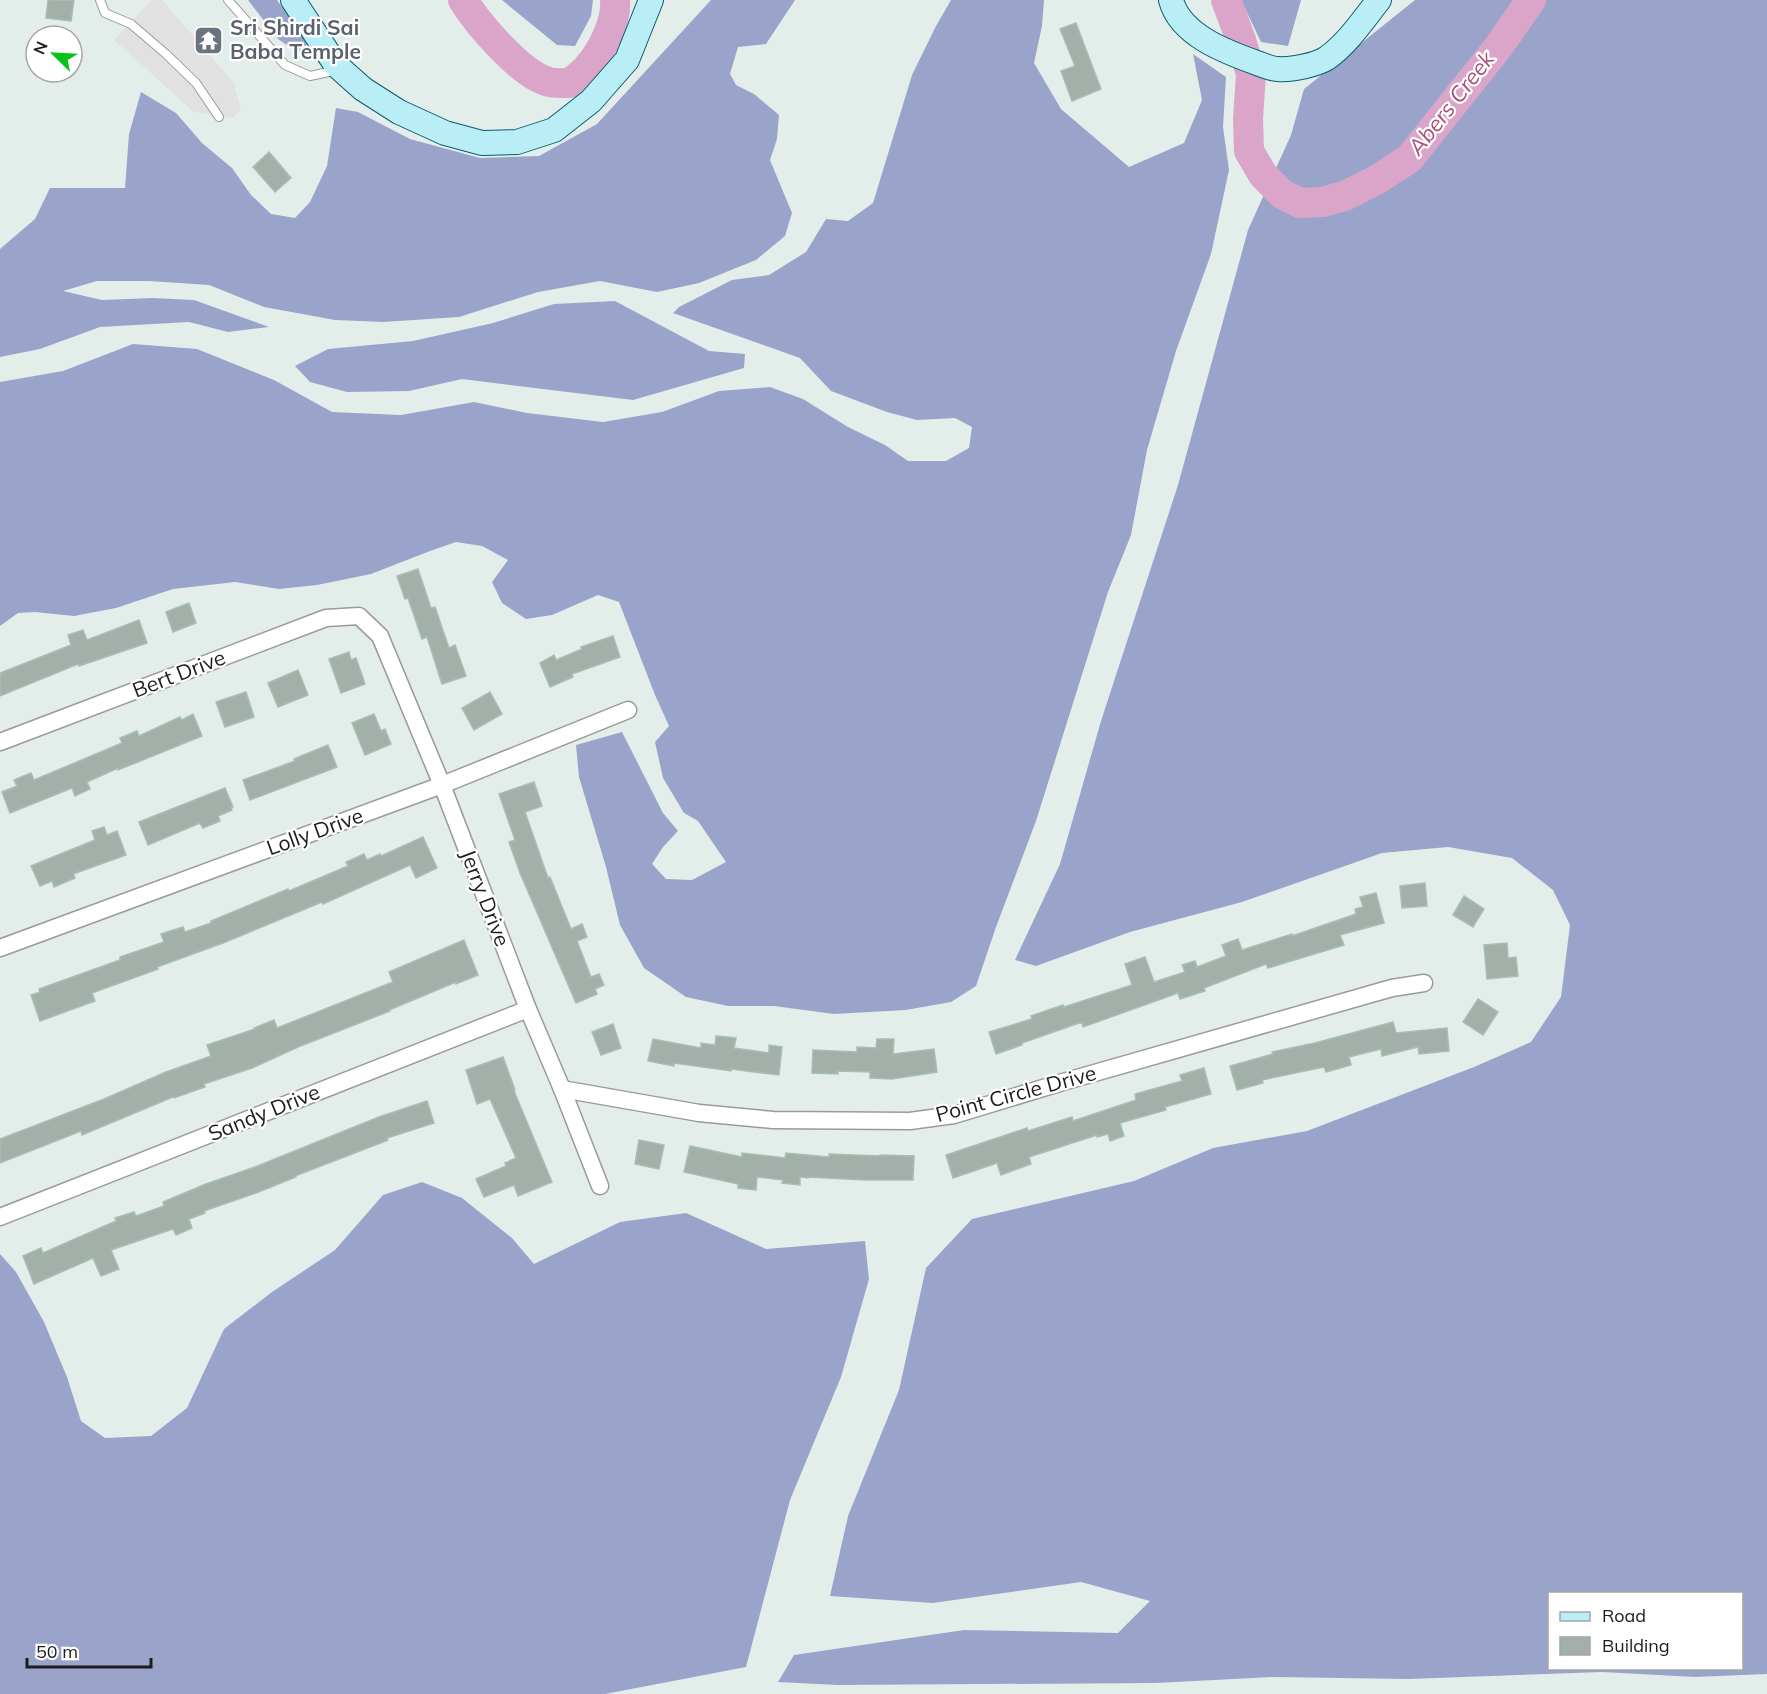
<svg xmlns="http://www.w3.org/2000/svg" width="1767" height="1694" viewBox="0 0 1767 1694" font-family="Mulish,sans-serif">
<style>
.forest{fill:#9aa4cb;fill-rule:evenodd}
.parking{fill:#e1e1e1}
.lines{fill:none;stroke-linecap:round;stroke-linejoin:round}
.river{stroke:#daa5c9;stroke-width:30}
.building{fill:#a3afa9;stroke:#a6bfb3;stroke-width:1.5}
.lane-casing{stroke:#9a9a9a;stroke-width:10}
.street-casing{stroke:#9a9a9a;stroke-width:19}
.secondary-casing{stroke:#0a5b6f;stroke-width:26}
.lane{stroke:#fff;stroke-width:8}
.street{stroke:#fff;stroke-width:16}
.secondary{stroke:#b9eef6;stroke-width:24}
.labels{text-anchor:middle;stroke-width:4.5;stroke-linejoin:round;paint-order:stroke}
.worship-label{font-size:21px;font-weight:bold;fill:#5b616d;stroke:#fff;text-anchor:start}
.street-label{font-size:21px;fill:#1d1d1d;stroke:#fff}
.water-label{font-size:22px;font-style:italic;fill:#a84e73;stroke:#fff}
</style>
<rect width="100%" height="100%" fill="#e3eeeb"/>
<!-- forest -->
<g class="forest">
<path d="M248,0H277L307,43L302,55L278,39Z"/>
<path d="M502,0H593L591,16L575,46L557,45Z"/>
<path d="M711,0H795L766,44L738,47L730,74L736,85L754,94L779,115L777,139L770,160L792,213L785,236L756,260L699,283L657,292L600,281L538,292L459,317L383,322L335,320L264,307L209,285L149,281H97L63,291L102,300L153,298L194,300L269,327L228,332L189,322L100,327L40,349L0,357V249L35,219L50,188H125L129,134L141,92L176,113L202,143L232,168L251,195L271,214L295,218L310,202L327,166L336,108L358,112L410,139L480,158L539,156L597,124Z"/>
<path d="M951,0H1044L1042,26L1034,63L1061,109L1129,167L1184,143L1202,100L1193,54L1226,77L1223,127L1229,170L1211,254L1176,351L1147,450L1131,535L1108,592L1036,821L996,927L976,986L951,1002L906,1010L834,1014L774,1006H728L686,997L644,968L620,925L606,867L579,777L576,745L622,732L663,813L678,831L663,847L652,864L666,879L692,880L726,862L698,821L684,813L663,778L655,742L669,726L655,695L619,602L598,595L552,615L526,619L502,603L492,582L508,560L482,546L456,542L430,551L371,574L317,585L279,589L235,582L173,589L116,608L74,616L35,612L18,613L0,626V382L63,371L133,344L197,349L274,380L332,412L401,415L474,402L527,413L603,422L662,412L719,391L770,387L803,399L848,427L885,445L908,461H946L969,448L972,427L955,418L917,420L887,412L831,391L800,358L673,313L679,307L732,280L769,275L806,252L826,219L848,221L873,203L912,75L936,26Z"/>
<path d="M1241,0H1301L1288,46L1261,42Z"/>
<path d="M1415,0H1767V1674L1695,1677L1602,1672L1408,1679L1273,1677L1156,1683L838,1685L778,1682L794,1655L964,1630L1118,1633L1150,1601L1081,1582L933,1603L830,1596L848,1516L899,1390L926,1268L972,1219L1134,1181L1213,1148L1307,1131L1474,1067L1531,1042L1561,997L1570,925L1553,890L1512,858L1448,847L1382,853L1242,902L1130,932L1036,966L1015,960L1060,864L1101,721L1178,485L1248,230L1291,135L1304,89ZM1550,1594H1742V1668H1550Z"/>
<path d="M615,301L709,351L745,354L744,368L633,400L462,379L409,391L347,392L310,382L295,366L328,349L413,341L493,323L554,304Z"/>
<path d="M422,1182L462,1198L512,1238L534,1264L620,1222L686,1213L766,1249L865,1241L869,1279L841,1377L790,1500L746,1667L605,1694H0V1254L16,1272L44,1322L67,1377L81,1421L105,1438L151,1436L187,1408L224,1329L272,1292L335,1250L383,1195Z"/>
</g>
<!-- parking -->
<path class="parking" d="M152,0H162L234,83L241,110L232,118L194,112L114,40Z"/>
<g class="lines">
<!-- river -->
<g class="river">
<path d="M463,0C478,24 519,72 546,81C553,84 563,83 570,83C576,78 583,73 588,67C602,51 617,21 615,0"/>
<path d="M1226,0L1241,40L1251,74L1248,119L1249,151L1263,175L1282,194L1300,203L1323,202L1347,195L1378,179L1409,159L1499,46L1531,0"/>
</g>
</g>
<!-- building -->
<g class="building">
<path d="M48,0H74L71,21L46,18Z"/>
<path d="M1076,23L1101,89L1072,101L1061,71L1075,66L1060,29Z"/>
<path d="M269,152L291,178L275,192L253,167Z"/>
<path d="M418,569L431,608L435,607L449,648L455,645L466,676L442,684L427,637L422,639L408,598L405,599L397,576Z"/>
<path d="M189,603L196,623L173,632L166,612Z"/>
<path d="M139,620L147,643L79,666L78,664L0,696V673L71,645L68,635L83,630L87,640Z"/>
<path d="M613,636L620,657L572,674L573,677L550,687L540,663L554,655L556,660L582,649L581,647Z"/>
<path d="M349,652L351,660L356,658L365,684L341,693L329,659Z"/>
<path d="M298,670L308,695L278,707L268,683Z"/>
<path d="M246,692L254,717L225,727L216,702Z"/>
<path d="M490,692L502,714L474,730L462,708Z"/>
<path d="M193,714L202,736L118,770V768L87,782L90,789L75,796L72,788L10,813L2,792L17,786L14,780L31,773L34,780L122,743L120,738L137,731L139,736L180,717L182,720Z"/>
<path d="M374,714L381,731L385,729L391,744L365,755L352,723Z"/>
<path d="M328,745L337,767L250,800L243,780L295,761L294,759Z"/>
<path d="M534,782L542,806L525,812L548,878L550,877L571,929L582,924L587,937L577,941L591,977L599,974L604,985L595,989L597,994L576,1003L520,873L509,842L515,840L499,794Z"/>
<path d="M225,788L233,807H231L232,810L218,816L220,821L203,828L200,823L148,845L139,822Z"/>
<path d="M104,827L107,835L117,831L126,855L73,874L75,878L54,887L52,881L40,886L31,866L95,840L92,831Z"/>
<path d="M423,837L437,868L416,878L410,865L323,904L322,902L223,943L157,967L158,969L92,993L95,1001L40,1021L31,995L40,992L39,989L120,960V957L164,942L161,934L183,927L185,932L211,923V921L288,889L289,891L348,866L346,862L364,854L367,860L380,854L381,856Z"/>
<path d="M1425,883L1427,906L1402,908L1400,886Z"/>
<path d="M1376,893L1384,923L1340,935L1344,945L1268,968L1266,964L1204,988L1205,991L1180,999L1178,993L1083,1027L1082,1022L1022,1043V1045L996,1054L989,1032L1032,1019L1031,1016L1063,1005L1064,1007L1132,985L1125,964L1145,957L1154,982L1185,972L1182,965L1195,961L1197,967L1226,956L1222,945L1238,939L1242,950L1292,934V936L1356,914L1355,909L1363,907L1360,897Z"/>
<path d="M1464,896L1484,909L1473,927L1453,915Z"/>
<path d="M464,940L478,975L456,984V982L389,1010L390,1011L298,1047L252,1068L204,1084L205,1087L174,1098L173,1097L82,1135L81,1131L0,1163V1139L104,1099L166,1072L211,1056L207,1045L255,1029L254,1028L274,1020L277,1028L393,982L389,972Z"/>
<path d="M1507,943L1508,958L1516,957L1518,976L1487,979L1484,945Z"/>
<path d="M1478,999L1498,1012L1483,1035L1463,1022Z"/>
<path d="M1393,1022L1396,1033L1447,1028L1449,1051L1419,1054L1418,1047L1382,1056L1381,1049L1349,1057L1351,1065L1326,1072L1324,1067L1262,1080L1263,1083L1237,1090L1230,1066L1273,1054L1272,1052L1315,1043Z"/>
<path d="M613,1024L621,1048L601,1055L592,1032Z"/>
<path d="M716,1036L736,1038L734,1048L769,1053V1045L782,1047L779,1075L731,1069V1071L674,1063V1066L648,1061L653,1039L701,1048V1043L715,1045Z"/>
<path d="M877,1039H894L893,1054L934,1049L937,1072L892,1079L870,1078V1072L838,1071V1074L812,1073L813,1050L857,1052V1047L876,1048Z"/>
<path d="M503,1057L515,1090L514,1091L552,1182L518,1196L514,1185L484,1197L476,1179L506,1166L505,1163L516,1158L490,1099L477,1104L466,1070Z"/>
<path d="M1204,1068L1211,1094L1165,1107L1166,1110L1120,1123L1124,1136L1110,1141L1108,1134L1097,1137V1135L1029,1157L1031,1164L1001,1175L997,1163L953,1178L946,1155L1027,1128L1028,1131L1072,1117L1073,1121L1136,1100L1135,1094L1182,1081L1180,1075Z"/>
<path d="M427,1101L434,1123L387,1138L388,1140L295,1176L296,1177L256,1193L204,1211L205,1213L189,1219L192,1228L176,1235L173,1229L111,1250L119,1269L101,1276L93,1258L34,1284L23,1256L41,1248L43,1253L116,1221L115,1218L134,1212L136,1216L164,1206L163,1202L206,1184L255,1167L379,1117Z"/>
<path d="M639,1140L664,1145L659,1169L635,1164Z"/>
<path d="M690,1146L742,1157V1153L785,1158L786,1153L829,1157V1154L880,1156V1155L914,1156L913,1180H865L808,1177V1178L800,1177V1185L782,1183L783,1180L757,1177L756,1190L738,1188V1184L684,1172Z"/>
</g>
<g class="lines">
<defs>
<g id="lane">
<path d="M100,0L105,13L131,24L166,54L196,83L219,117"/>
<path d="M228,0L285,65L310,76L338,70"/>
</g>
<g id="street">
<path d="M0,742L326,618L359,616L380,636L442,785L528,1009L562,1089L600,1186"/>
<path d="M0,948L442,785L628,710"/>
<path d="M562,1089L699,1113L773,1120L910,1121L954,1115L1063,1082L1392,988L1424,983"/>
<path d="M0,1217L528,1009"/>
</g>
<g id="secondary">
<path d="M293,0L336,65L363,89L399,112L445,133L482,143L517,142L554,130L591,101L627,60L651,0"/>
<path d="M1171,0C1180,35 1226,52 1257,63C1263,65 1271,69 1278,69C1292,70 1316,65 1327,58C1348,43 1363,20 1379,0"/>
</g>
</defs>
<!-- lane casing -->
<use href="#lane" class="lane-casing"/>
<!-- street casing -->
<use href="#street" class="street-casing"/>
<!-- secondary casing -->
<use href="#secondary" class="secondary-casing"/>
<!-- lane -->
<use href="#lane" class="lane"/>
<!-- street -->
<use href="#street" class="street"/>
<!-- secondary -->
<use href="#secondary" class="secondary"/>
</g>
<!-- icons -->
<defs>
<symbol id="temple-square" viewBox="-11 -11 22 22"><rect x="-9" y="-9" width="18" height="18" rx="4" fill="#6b7280" stroke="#fff"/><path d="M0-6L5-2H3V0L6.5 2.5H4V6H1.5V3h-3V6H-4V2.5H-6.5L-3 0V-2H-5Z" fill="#fff"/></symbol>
</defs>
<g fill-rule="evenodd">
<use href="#temple-square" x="192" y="24" width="33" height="33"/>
</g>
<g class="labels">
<!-- worship labels -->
<g class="worship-label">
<text x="230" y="35">Sri Shirdi Sai<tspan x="230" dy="24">Baba Temple</tspan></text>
</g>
<!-- street labels -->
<g class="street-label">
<text transform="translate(179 674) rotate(-21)" y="7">Bert Drive</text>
<text transform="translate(315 832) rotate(-20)" y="7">Lolly Drive</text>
<text transform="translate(485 898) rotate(69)" y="7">Jerry Drive</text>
<text transform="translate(1016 1094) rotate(-15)" y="7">Point Circle Drive</text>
<text transform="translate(264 1113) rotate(-22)" y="7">Sandy Drive</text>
</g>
<!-- water labels -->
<g class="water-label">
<text transform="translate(1451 103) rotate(-52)" y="8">Abers Creek</text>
</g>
</g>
<!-- legend -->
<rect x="1548" y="1592" width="195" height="78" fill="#ffffff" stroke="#a5a5a5" stroke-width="1.5"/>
<rect x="1560" y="1612" width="30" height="9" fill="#b9eef6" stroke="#a5a5a5" stroke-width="1.5"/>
<text x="1602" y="1622" font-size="18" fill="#1d1d1d">Road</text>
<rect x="1560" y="1637" width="30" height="18" fill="#a3afa9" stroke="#a5a5a5" stroke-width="1.5"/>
<text x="1602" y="1652" font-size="18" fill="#1d1d1d">Building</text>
<!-- north arrow -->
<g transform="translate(54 54) rotate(294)"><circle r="28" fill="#ffffff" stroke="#a5a5a5" stroke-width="1.5"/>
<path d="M0-4.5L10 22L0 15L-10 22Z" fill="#09c119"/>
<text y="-9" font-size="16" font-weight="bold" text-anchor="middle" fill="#1d1d1d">N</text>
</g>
<!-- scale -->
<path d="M27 1658v9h124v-9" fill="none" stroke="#1d1d1d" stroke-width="3"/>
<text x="36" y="1658" font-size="18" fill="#1d1d1d" stroke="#ffffff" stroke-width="4.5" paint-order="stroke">50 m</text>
</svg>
